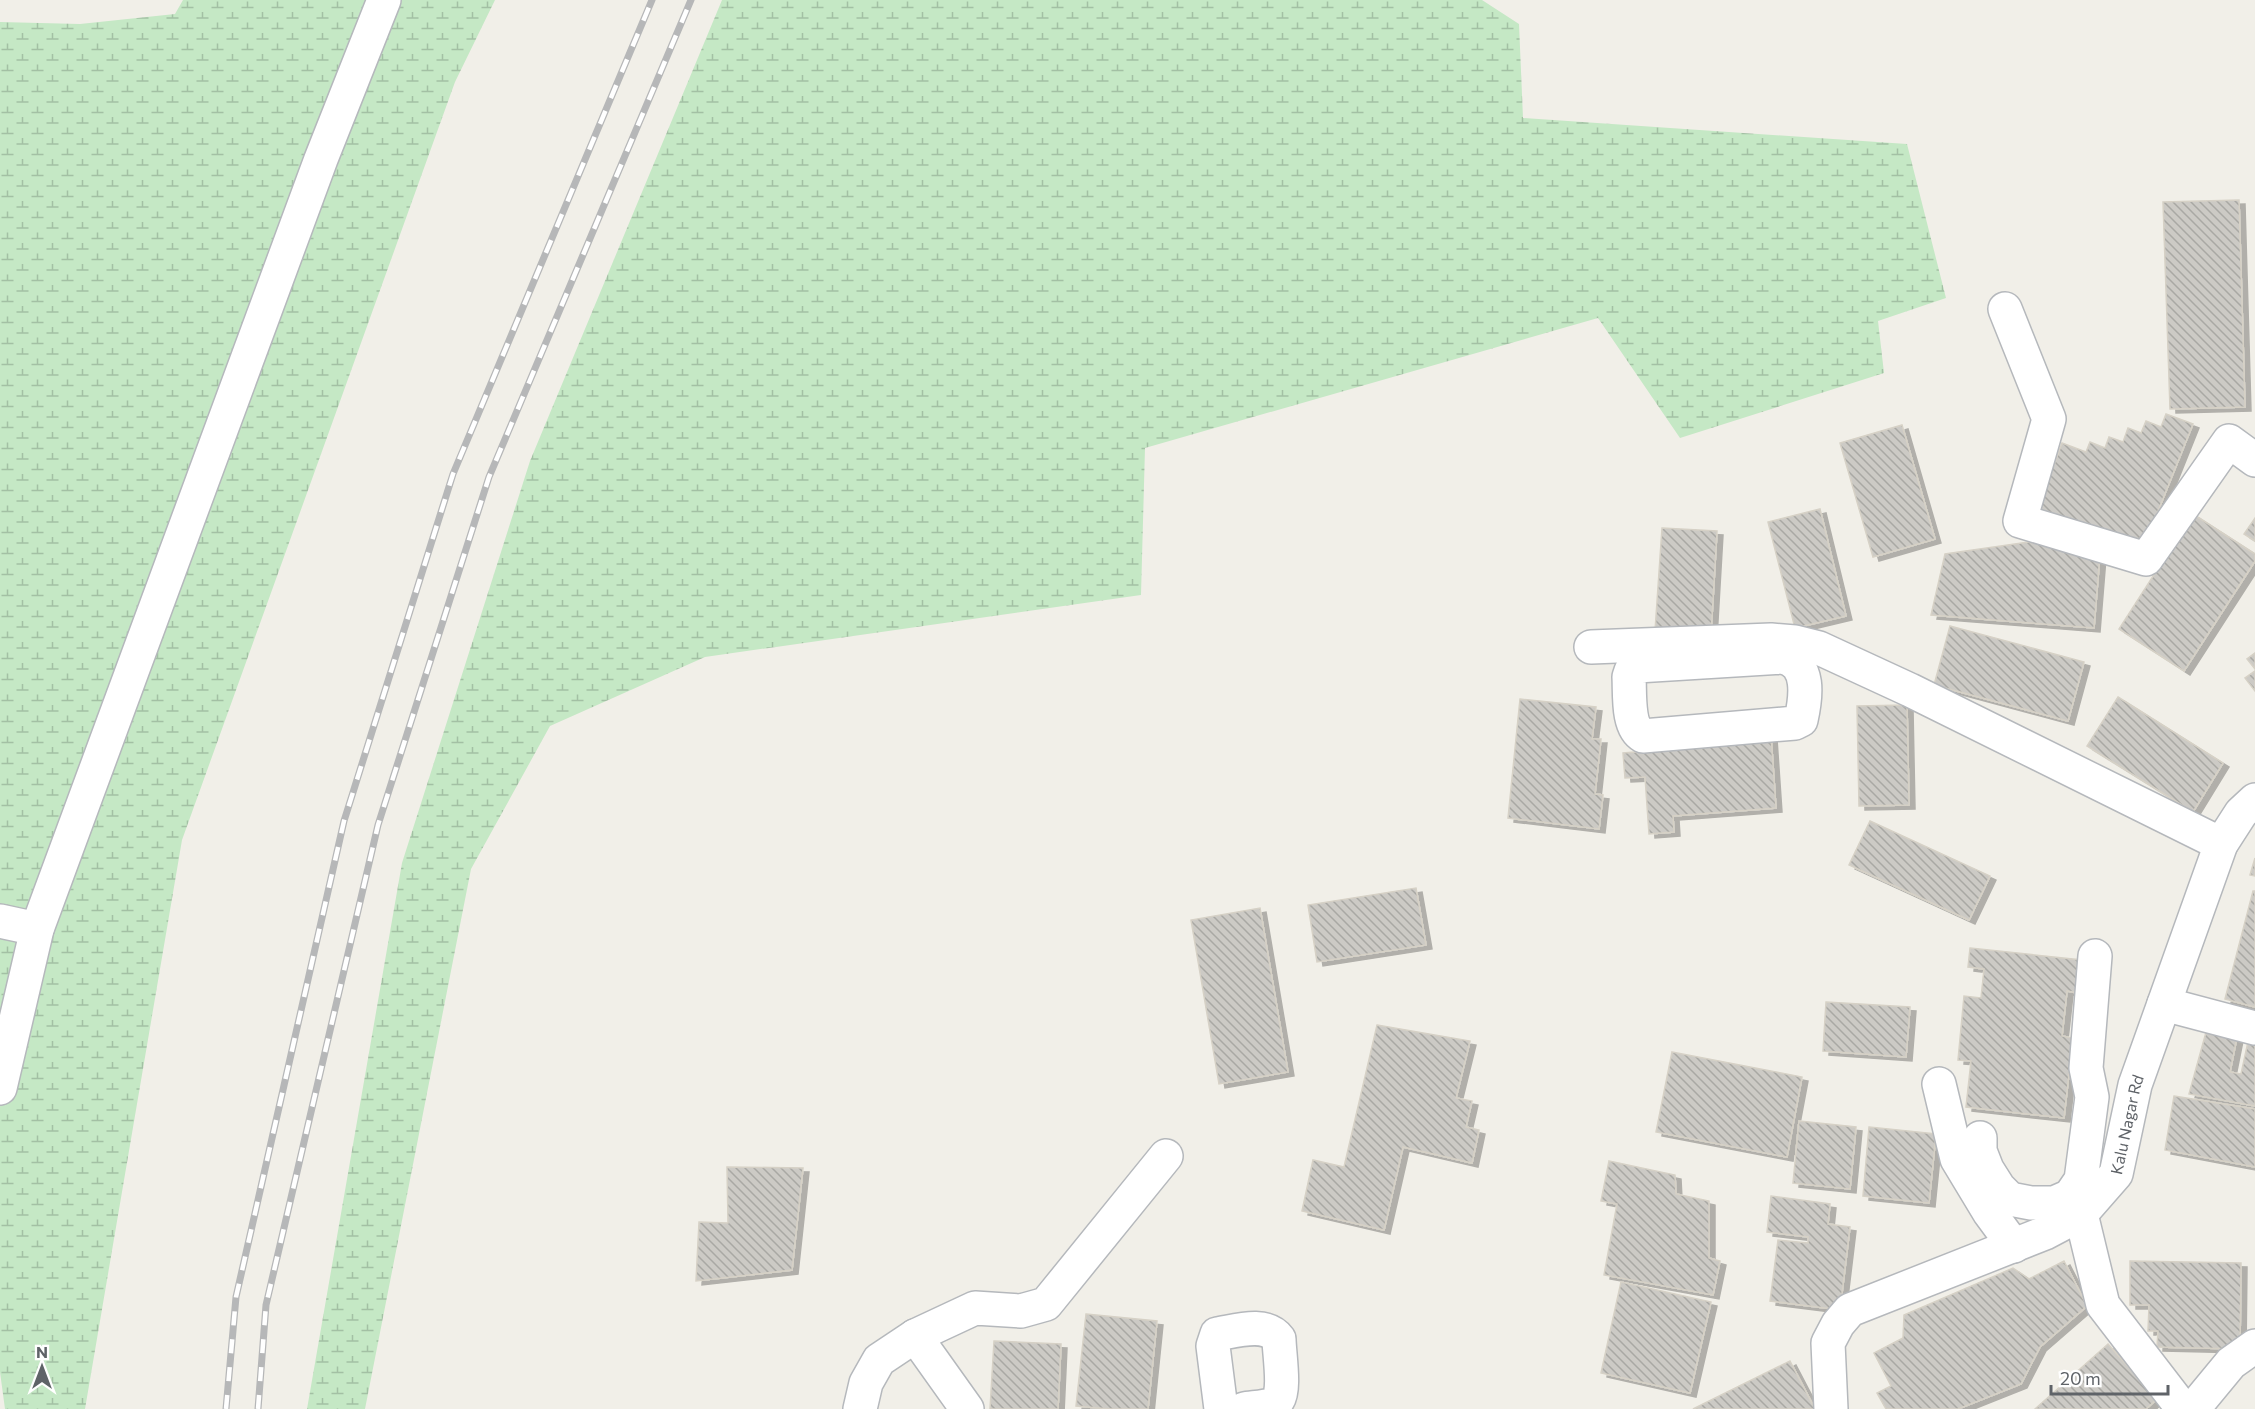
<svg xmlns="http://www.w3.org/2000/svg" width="2255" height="1409" viewBox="0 0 2255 1409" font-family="Commissioner,sans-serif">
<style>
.wetland{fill:url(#wetland-marsh)}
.building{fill:url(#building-back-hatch);stroke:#d6d1c6;stroke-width:1.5;filter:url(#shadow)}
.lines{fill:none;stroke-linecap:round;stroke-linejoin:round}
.minor-casing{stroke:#b5b8bc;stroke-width:36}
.tertiary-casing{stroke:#b5b8bc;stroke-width:36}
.minor{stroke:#fff;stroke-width:33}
.tertiary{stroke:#fff;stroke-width:33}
.rail-casing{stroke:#b6b7b8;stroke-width:7}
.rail{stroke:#fff;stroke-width:4.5;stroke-dasharray:14;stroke-linecap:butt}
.labels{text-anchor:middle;stroke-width:4.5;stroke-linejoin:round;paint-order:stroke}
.street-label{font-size:16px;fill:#5f6368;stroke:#fff}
</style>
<defs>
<pattern id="wetland-marsh" width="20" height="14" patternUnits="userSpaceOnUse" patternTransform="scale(1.5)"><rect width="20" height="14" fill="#c5e8c5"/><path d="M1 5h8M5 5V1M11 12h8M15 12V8" fill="none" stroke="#a3c0a4"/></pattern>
<pattern id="building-back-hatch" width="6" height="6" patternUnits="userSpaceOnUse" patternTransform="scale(1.5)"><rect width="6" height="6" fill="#cccac5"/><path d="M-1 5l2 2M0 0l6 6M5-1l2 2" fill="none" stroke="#a9a8a4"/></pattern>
<filter id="shadow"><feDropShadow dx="6" dy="4" stdDeviation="0" flood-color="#0004"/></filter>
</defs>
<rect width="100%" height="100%" fill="#f1efe8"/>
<!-- wetland -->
<g class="wetland">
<path d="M183,0H495L455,82L182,840L85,1409H5L0,1372V22L80,24L175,14Z"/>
<path d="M722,0H1482L1519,24L1523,118L1907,144L1946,298L1878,321L1884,373L1680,438L1598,318L1145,448L1141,595L705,657L550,726L471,869L365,1409H307L402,863L530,461Z"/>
</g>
<!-- building -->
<g class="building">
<path d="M2239,200L2245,407L2170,409L2163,202Z"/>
<path d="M2166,414L2193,424L2144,546L2032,509L2045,460L2054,465L2062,443L2086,452L2090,442L2105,448L2109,437L2123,442L2128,428L2141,433L2146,421L2161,427Z"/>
<path d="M1902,425L1935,539L1873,557L1840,443Z"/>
<path d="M1820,509L1846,616L1795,628L1768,522Z"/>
<path d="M2193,514L2255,554V561L2184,671L2119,629Z"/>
<path d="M2255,518V541L2244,534Z"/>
<path d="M1662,528L1717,531L1711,634L1655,631Z"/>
<path d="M2036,541L2100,554L2094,628L1931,615L1945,554Z"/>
<path d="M1950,626L2084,662L2068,721L1934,685Z"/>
<path d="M2255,653V669L2247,659Z"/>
<path d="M2255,671V691L2245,678Z"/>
<path d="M2118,697L2223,763L2193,812L2087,746Z"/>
<path d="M1520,699L1596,707L1592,739H1601L1595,794L1603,795L1599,829L1508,818Z"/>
<path d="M1907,705L1909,805L1859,806L1857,706Z"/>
<path d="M1771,735L1776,808L1673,816L1674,832L1649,834L1645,777L1625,778L1623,753L1685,748Z"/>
<path d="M1870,821L1990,876L1969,920L1849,865Z"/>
<path d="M2255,858V876L2250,875Z"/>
<path d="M1416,888L1426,945L1317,962L1308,905Z"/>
<path d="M2253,891H2255V1007L2225,999Z"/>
<path d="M1260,908L1288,1072L1219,1084L1191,920Z"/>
<path d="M1970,948L2082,960L2078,993L2067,991L2062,1036L2073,1038L2064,1118L1966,1107L1971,1061L1958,1060L1964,996L1981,998L1984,969L1968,967Z"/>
<path d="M1826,1002L1910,1007L1906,1057L1823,1051Z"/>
<path d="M1377,1025L1470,1041L1456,1098L1472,1101L1466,1127L1479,1130L1472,1163L1403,1147L1384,1230L1302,1211L1313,1160L1344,1167Z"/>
<path d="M2208,1025L2238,1032L2230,1072L2241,1074L2249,1037L2255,1038V1106L2189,1094Z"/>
<path d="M1672,1052L1802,1077L1787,1157L1656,1132Z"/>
<path d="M2174,1096L2255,1109V1167L2165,1150Z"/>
<path d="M1799,1121L1856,1127L1850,1189L1793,1183Z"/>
<path d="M1869,1127L1936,1134L1929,1203L1863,1196Z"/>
<path d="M1609,1161L1675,1175L1676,1194L1709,1201V1258L1720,1261L1713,1295L1604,1275L1617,1204L1601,1201Z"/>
<path d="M727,1167L803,1168L792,1270L696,1281L699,1222L728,1223Z"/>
<path d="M1771,1196L1830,1204L1828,1224L1850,1227L1840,1310L1770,1301L1778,1240L1808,1243V1237L1767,1232Z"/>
<path d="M2064,1261L2087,1306L2040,1347L2021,1384L1958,1409H1886L1877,1393L1891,1386L1874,1353L1903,1338L1904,1315L2013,1268L2029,1279Z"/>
<path d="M2130,1261L2241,1263L2240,1349L2157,1347L2158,1331H2148L2149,1305H2130Z"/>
<path d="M1621,1282L1711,1302L1690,1393L1601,1373Z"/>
<path d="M1086,1314L1157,1321L1148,1409H1109L1076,1406Z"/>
<path d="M994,1341L1061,1344L1058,1409H990Z"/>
<path d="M2108,1344L2157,1399L2146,1409H2035Z"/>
<path d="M1790,1361L1815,1409H1693Z"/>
</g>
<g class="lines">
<defs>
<g id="minor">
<path d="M2005,309L2049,419L2020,521L2146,559L2229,441L2255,460"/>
<path d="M1591,647L1771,640L1795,642L1819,648L1910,690L2221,844"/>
<path d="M1783,657C1811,664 1806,697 1801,720L1795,723L1643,736C1627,727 1630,694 1629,677L1631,671L1637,666Z"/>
<path d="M0,921L37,929"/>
<path d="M2164,1004L2255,1028"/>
<path d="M1939,1084L1957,1159L1989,1212L2014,1246"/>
<path d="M1980,1138V1151L1987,1169L1999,1188L2010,1199L2031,1203H2054L2070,1196L2081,1180L2092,1097L2086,1068L2095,956"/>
<path d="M2081,1214L2103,1305L2183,1409"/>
<path d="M860,1409L866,1383L879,1360L915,1336"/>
<path d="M967,1409L915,1336L975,1308L1021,1311L1046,1304L1166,1156"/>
<path d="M1221,1409L1213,1346L1217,1334C1236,1331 1266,1321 1279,1339C1279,1352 1286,1393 1277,1401C1269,1408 1253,1407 1244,1409"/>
<path d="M2193,1409L2231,1363L2255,1346"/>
</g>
<g id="tertiary">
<path d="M0,1088L37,929L321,159L384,0"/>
<path id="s1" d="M1831,1409L1828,1343L1838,1324L1850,1310L2045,1233L2081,1214L2116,1174L2135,1085L2221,844L2241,813L2255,800"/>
</g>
</defs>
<!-- minor casing -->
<use href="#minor" class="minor-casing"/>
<!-- tertiary casing -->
<use href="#tertiary" class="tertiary-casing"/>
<!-- minor -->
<use href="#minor" class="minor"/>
<!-- tertiary -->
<use href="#tertiary" class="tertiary"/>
<defs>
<g id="rail">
<path d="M226,1409L236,1297L344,821L453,474L652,0"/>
<path d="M258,1409L266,1305L378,825L489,477L691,0"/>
</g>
</defs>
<!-- rail casing -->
<use href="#rail" class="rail-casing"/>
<!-- rail -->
<use href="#rail" class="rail"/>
</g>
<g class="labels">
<!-- street labels -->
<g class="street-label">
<text dy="6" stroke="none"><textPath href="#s1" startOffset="460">Kalu Nagar Rd</textPath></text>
</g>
</g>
<!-- north arrow -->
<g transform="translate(42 1367)" stroke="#ffffff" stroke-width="4.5" paint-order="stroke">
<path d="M0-4.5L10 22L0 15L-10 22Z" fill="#5f6368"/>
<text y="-9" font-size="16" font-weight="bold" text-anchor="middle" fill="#5f6368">N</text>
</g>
<!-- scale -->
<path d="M2051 1385v9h117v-9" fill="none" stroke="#5f6368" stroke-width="3"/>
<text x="2060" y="1385" font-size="18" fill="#5f6368" stroke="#ffffff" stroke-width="4.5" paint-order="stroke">20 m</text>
</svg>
